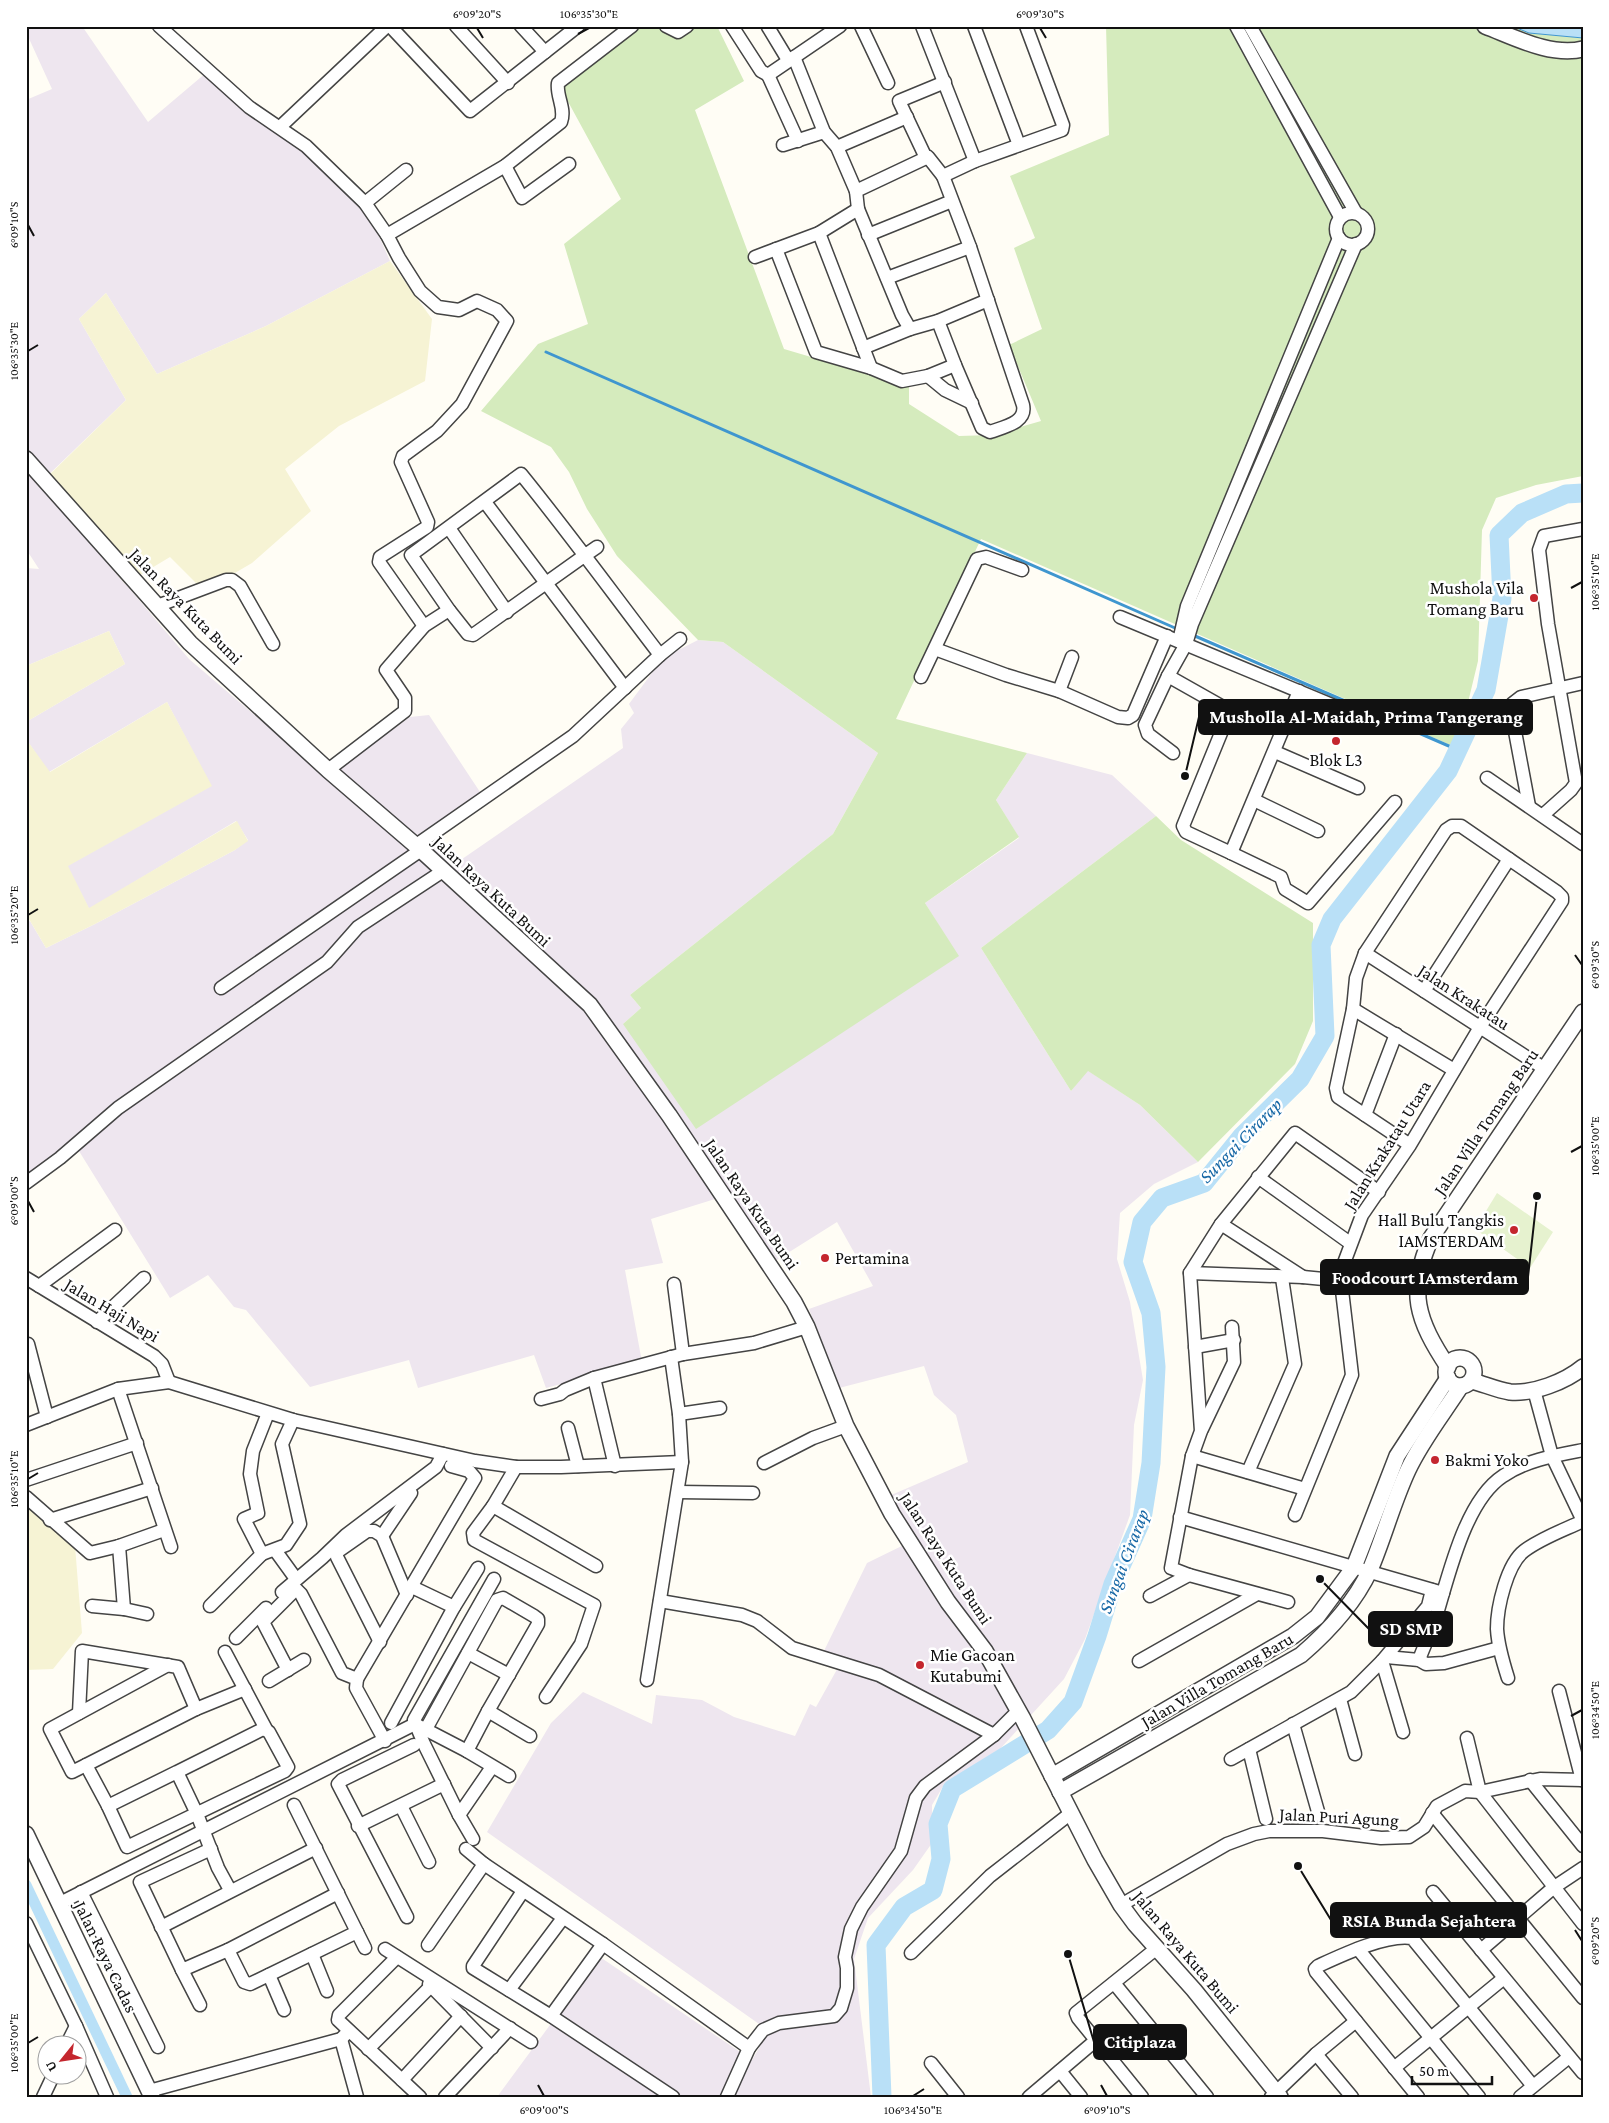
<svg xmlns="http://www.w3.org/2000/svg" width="1609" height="2123" viewBox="0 0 1609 2123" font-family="'Crimson Pro',serif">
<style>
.industrial{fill:#eee6ef}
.farmland{fill:#f6f3d4}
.green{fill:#d5ebbd}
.pitch{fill:#e6f2cf}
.water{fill:#b9e0f7;stroke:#3f96cf}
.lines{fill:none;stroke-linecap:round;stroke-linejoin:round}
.stream{stroke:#3f96cf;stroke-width:3}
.canal{stroke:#b9e0f7;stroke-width:11}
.river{stroke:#b9e0f7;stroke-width:19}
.minor-casing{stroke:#444;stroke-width:15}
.tertiary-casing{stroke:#444;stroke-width:18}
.minor{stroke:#fff;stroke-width:12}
.tertiary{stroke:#fff;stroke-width:15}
.ticks{fill:none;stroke:#111;stroke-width:2}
.poi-dot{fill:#c4262e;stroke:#fff;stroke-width:2}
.labels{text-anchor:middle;stroke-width:5;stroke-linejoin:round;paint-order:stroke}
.poi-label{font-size:18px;fill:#111;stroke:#fff;text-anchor:start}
.street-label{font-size:18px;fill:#111;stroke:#fff}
.water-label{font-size:19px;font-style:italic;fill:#1768a6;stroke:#fff}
.leader{fill:none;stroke:#111;stroke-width:2}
.callout-dot{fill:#111;stroke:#fff;stroke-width:2}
.callout{fill:#111;stroke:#111;stroke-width:2}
.callout-label{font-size:19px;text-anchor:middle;font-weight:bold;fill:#fff}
.neatline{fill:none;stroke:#111;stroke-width:2}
.ticks-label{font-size:12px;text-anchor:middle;fill:#111}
</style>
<rect width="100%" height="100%" fill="#fffdf5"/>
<!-- industrial -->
<path class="industrial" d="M26,26H82L148,122L207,72L258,122L302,146L370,216L390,261L266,326L157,374L106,293L79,319L126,400L40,483L189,659L327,777L410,717L429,715L484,798L426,839L452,866L623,748L621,729L634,713L629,704L663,658L698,640L723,642L878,753L833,834L630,995L641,1008L623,1024L958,956L925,903L1019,838L996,800L1027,753L1112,775L1156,816L981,948L1071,1091L1087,1070L1140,1105L1198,1162L1154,1184L1120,1213L1117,1259L1130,1302L1143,1380L1134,1425L1130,1515L1085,1639L1064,1679L1000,1749L945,1783L932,1805V1843L913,1870L868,1918L854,1959L871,2097H497L600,1957L752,2060L769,2031L487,1832L551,1723L583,1692L652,1724L656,1695L702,1700L734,1717L795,1736L810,1704L816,1707L840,1664L821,1657L867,1563L914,1540L889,1496L968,1462L956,1415L934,1395L924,1366L839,1388L809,1309L873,1286L837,1222L775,1261L731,1194L651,1219L663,1263L625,1270L642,1362L546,1388L534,1355L418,1388L409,1360L310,1387L246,1310L234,1307L208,1275L170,1298L74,1143L26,1179V923L30,921L46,948L95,924L235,850L248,840L236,821L89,909L67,866L211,786L167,702L49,772L26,739V722L125,664L109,631L26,666V568L39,569L26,549V100L52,89L26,32Z"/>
<!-- farmland -->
<g class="farmland">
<path d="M390,261L432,319L425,381L339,426L285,469L311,511L252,563L204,591L170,557L125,584L41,483L126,400L79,319L106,293L157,374L266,326Z"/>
<path d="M109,631L125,664L26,722V666Z"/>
<path d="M167,702L212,786L68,866L89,908L237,821L248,841L235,850L95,924L46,948L26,914V739L50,772Z"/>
<path d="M26,1502L75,1546L82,1633L53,1669L26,1670Z"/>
</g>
<!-- green -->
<g class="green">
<path d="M638,26H664L675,35L700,26H717L744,81L695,110L784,349L909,386V404L959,436L992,435L1041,421L1009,345L1042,329L1014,248L1035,238L1010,176L1109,135L1106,26H1512L1529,33L1583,38V476L1536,485L1496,498L1482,530L1478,661L1457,748L981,539L896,719L1027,753L996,800L1019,837L925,903L959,956L696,1129L623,1024L641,1008L630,995L833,834L878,753L723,642L698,640L617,556L587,509L569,472L551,447L481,411L538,344L588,324L564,244L621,199L559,85Z"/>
<path d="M1156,816L1181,840L1313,923V1021L1295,1064L1198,1162L1140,1105L1088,1071L1071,1091L981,948Z"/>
</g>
<!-- pitch -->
<path class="pitch" d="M1497,1193L1553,1232L1530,1268L1475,1229Z"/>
<!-- water -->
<path class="water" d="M1512,26H1583V38L1529,33Z"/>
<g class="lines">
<!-- stream -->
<g class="stream">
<path d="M546,352L1175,628"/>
<path d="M1195,636L1458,750"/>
</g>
<!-- canal -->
<path class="canal" d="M26,1885L127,2097"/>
<!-- river -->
<path class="river" d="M882,2097L876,1945L904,1907L933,1890L941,1859L938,1824L952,1789L1048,1730L1073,1702L1097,1636L1113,1584L1142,1519L1151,1463L1156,1367L1151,1313L1133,1262L1142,1222L1162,1198L1204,1183L1242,1136L1300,1079L1325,1036L1321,945L1332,919L1448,771L1486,690L1502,598L1499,535L1522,513L1566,494L1583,493"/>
<defs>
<g id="minor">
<path d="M159,26L249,107L306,146L365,203L387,235L399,258L420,291L438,307L459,310L477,301L497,310L507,321L462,404L437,431L403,456L401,462L428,522L427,527L380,557L379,562L424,626"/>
<path d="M390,26L470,111L578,26"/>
<path d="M456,26L508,83"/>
<path d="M521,26L545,52"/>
<path d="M666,26L678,32L687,26"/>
<path d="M732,26L761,71L768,75L840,26"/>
<path d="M861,26L888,83"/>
<path d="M922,26L975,161"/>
<path d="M974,26L1019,145"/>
<path d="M1236,26L1340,217"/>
<path d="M1250,26L1356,213"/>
<path d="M768,27L788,60"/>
<path d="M794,57L824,132L837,147L856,191"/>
<path d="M768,75L798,141"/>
<path d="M280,127L387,26"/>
<path d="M783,145L824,132"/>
<path d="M837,147L907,117"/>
<path d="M926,158L899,101L945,82"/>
<path d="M505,166L522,198L569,164"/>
<path d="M365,203L406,170"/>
<path d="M858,209L902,315L910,329L938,321L988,300"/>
<circle cx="1352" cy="229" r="16"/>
<path d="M819,233L871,368"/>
<path d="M387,235L505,166L561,122C566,108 556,97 558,83L632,26"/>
<path d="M868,235L952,201"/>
<path d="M776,249L816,352L871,368L902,381L928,376L955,365L982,428L990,432C1003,427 1027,423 1023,405L970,247L943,176"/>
<path d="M755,257L819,233L858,209L856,191L928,157L943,176L975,161L1062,130L1063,125L1026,26"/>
<path d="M887,278L970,247"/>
<path d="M938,321L955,365"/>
<path d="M863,348L910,329"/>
<path d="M928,376L945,390L972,403"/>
<path d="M485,502L625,688"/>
<path d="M449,528L507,612"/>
<path d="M597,547L584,556L473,635L468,634L449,610L411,555L521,474C569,533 614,595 660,655"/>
<path d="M157,606L226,580H232L240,586L273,644"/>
<path d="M1120,617L1368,720"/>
<path d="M1179,641L1187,606L1339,238"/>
<path d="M935,649L1006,675L1059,691L1118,717L1128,718L1133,715L1167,636"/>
<path d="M1168,676L1230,711L1183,826L1186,832L1231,853L1299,691"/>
<path d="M921,677L977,559L986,557L1022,570"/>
<path d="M1059,691L1072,657"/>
<path d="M1512,704L1521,697L1583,683"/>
<path d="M1511,710L1529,806"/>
<path d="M1275,752L1358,788"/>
<path d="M1173,753L1148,734L1145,725L1168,676L1186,644L1192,624L1356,244"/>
<path d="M328,770L405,711V698L386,670L424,626L449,610"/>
<path d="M1487,778L1583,844"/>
<path d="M1254,800L1318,831"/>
<path d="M1543,815L1571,790L1576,783L1548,624L1539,550L1544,536L1583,529"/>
<path d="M415,846L573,736L660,655L680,639"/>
<path d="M1231,853L1281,877L1285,889L1308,903L1395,802"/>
<path d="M1365,953L1545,1069"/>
<path d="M221,988L421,850"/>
<path d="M1424,991L1509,859"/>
<path d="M1353,1009L1454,1070"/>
<path d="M1365,1115L1396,1034"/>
<path d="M1258,1177L1350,1243"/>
<path d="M26,1183L60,1158L118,1108L327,962L358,927L443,871"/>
<path d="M1221,1224L1303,1277"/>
<path d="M1190,1273L1303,1277L1416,1288"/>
<path d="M26,1278L154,1356L162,1364L169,1382"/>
<path d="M674,1284L683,1354"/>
<path d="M39,1286L115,1230"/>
<path d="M97,1322L144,1278"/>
<path d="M28,1344L47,1417"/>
<path d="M1195,1347L1234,1340"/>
<path d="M594,1378L615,1466"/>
<path d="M118,1389L171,1547"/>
<path d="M1534,1390L1552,1456L1583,1521"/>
<path d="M541,1399L560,1394L565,1390L594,1378L683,1354L754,1343L807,1327"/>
<path d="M268,1413L253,1451L250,1474L258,1513L244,1519L262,1554L286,1545L300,1524L282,1444L293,1420"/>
<path d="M679,1414L720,1408"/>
<path d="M26,1425L118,1389L169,1382L293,1420L475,1461L516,1467H561L682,1462"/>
<path d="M568,1428L578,1466"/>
<path d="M1202,1429L1234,1362L1232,1327"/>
<path d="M1192,1456L1305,1489"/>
<path d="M764,1463L813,1438L846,1426"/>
<path d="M516,1467L493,1506L473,1533L474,1540L594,1605L581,1644L546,1697"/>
<path d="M1248,1472L1295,1364L1282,1278"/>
<path d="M26,1480L137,1443"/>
<path d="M678,1492L753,1493"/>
<path d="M26,1497L90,1553L119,1546L164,1530"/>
<path d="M493,1506L596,1566"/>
<path d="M1295,1515L1352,1375L1341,1282L1344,1263L1362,1215L1410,1145L1480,1027L1562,901V897L1557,892L1461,826H1452L1446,830L1365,953L1356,978L1353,1009L1336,1088L1338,1097L1410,1145"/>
<path d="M1180,1517L1443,1593"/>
<path d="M50,1520L152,1488"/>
<path d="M382,1536L411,1493"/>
<path d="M119,1546L124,1609"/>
<path d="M275,1550L296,1579"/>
<path d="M412,1587L454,1607"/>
<path d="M282,1592L322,1558L346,1535L436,1467L443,1454"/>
<path d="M1150,1596L1189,1575"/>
<path d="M660,1601L742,1615L757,1621L792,1648L879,1675L994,1735"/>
<path d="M1288,1602L1189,1575L1171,1568L1192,1456L1201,1431L1190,1273L1221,1224L1295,1133L1379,1192"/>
<path d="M92,1606L124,1609L147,1614"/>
<path d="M210,1606L262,1554"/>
<path d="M236,1638L266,1608"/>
<path d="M380,1642L337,1557V1552L367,1531H374L382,1536L407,1595"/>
<path d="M225,1652L266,1729"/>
<path d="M468,1653L509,1675"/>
<path d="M1386,1657L1419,1660L1426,1664L1444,1663L1499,1648"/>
<path d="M1419,1660C1424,1646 1431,1632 1436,1617C1449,1575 1465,1501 1503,1476C1526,1460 1557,1455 1583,1450"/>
<path d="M1139,1661L1257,1594"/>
<path d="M1382,1661L1403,1732"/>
<path d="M288,1670L263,1622L296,1589L301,1594L342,1673L357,1679L356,1688L385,1741"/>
<path d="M1508,1678C1503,1662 1498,1646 1497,1629C1497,1607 1507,1564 1524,1551C1541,1538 1564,1530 1583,1521"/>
<path d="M357,1679L475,1478L469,1471L451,1466"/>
<path d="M647,1680L682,1462L679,1414L671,1357"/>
<path d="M269,1681L304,1660"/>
<path d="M1559,1691L1582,1780"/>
<path d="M1340,1699L1355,1754"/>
<path d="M488,1711L530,1736"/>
<path d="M79,1713L82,1651L178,1667L196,1709"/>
<path d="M391,1723L454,1607L478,1568"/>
<path d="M1293,1724L1319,1815"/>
<path d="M426,1729L497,1600L503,1598L534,1616L538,1619V1624L488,1711L467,1751"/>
<path d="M1467,1738L1480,1792L1583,1924"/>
<path d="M1249,1749L1266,1819"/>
<path d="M1231,1759L1351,1692L1382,1661L1428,1606L1432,1590"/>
<path d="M86,1765L72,1772L50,1729L168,1665"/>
<path d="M177,1772L263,1729L269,1732L288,1767L285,1771L127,1847L108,1806L177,1772L197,1814L218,1868L230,1890"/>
<path d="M1530,1780L1583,1846"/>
<path d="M108,1806L86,1765L196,1709L245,1689"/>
<path d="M401,1806L429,1862"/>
<path d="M1432,1813L1583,1998"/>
<path d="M459,1815L424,1744L414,1720L494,1579"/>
<path d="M358,1826L444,1784"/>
<path d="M473,1839L459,1815L492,1767"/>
<path d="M211,1849L140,1882L182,1970L228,1950L338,1893"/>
<path d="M466,1849L484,1864L603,1944L749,2048"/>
<path d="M523,1891L473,1966V1968L551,2016L673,2097"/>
<path d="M81,1892L158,2047"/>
<path d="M1433,1892L1583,2073"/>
<path d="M60,1903L415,1724L467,1751L509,1776"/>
<path d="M1121,1905L1227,1844L1254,1834L1269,1831H1323L1381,1838L1409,1837L1424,1827L1437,1806L1465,1791L1480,1792L1540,1779L1583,1780"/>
<path d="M407,1917L338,1784L342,1780L414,1745"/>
<path d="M26,1923L76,2026L107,2097"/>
<path d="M161,1927L316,1848"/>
<path d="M357,1932L365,1948"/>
<path d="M428,1945L484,1864"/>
<path d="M385,1949L531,2042"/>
<path d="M1358,1949L1479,2097"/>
<path d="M228,1950L244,1982L250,1984L357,1932L294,1805"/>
<path d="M1481,1950L1553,1888L1583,1868"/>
<path d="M911,1953L990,1876L1071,1813"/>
<path d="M312,1954L327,1991"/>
<path d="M397,1957L339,2015L338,2020L420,2097"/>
<path d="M182,1970L200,2005"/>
<path d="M269,1975L284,2010"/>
<path d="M1114,1983L1207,2097"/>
<path d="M429,1984L492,2048"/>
<path d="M509,1990L563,1918"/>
<path d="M551,2016L603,1944"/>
<path d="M341,2039L357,2097"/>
<path d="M66,2046L76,2026"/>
<path d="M368,2049L431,1986"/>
<path d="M1316,2054L1352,2097"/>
<path d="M931,2063L958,2097"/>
<path d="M1394,2068L1504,1978"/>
<path d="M1060,2071L1081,2097"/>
<path d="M402,2080L461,2016"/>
<path d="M149,2091L341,2039L349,2031"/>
<path d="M43,2097L53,2076"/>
<path d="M445,2097L510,2028"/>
<path d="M727,2097L749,2048L763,2030L779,2023L834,2016L841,2008L847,1988V1968L845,1957L851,1929L862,1907L901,1851L916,1798L925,1786L994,1735L1018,1711"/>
<path d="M1029,2097L1095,2041"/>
<path d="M1142,2097L1078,2018L1076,2013L1157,1948"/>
<path d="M1271,2097L1316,2054L1356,2021"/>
<path d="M1418,2097L1316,1972L1315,1969L1318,1966C1342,1955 1386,1934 1412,1938L1533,2086"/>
<path d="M1520,2097L1569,2057"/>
</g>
<g id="tertiary">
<path d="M1485,26C1514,37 1551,57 1583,49"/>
<path d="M26,459L190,643L328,770L421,850L590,1005L669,1115L794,1302L807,1327L846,1426L892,1514L948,1602L985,1651L1023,1719L1095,1860L1121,1905L1135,1924L1194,1990L1280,2097"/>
<circle cx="1460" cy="1372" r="14"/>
<path d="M1448,1367C1417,1320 1407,1292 1431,1238L1583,1012"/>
<path d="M1472,1381C1484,1384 1497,1390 1510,1392C1533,1394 1565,1382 1583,1367"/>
<path d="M1052,1776L1293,1636L1317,1617L1354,1567L1397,1456L1448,1378"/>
<path d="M1060,1792L1301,1655C1329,1631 1354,1604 1370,1570C1384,1537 1393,1502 1408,1470C1422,1440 1443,1414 1461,1386"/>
<path d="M26,1834L152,2097"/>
</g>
</defs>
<!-- minor casing -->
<use href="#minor" class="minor-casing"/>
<!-- tertiary casing -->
<use href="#tertiary" class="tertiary-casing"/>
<!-- minor -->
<use href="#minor" class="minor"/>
<!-- tertiary -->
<use href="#tertiary" class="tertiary"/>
</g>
<!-- ticks -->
<path class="ticks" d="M477,28L483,38M1040,28L1046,38M578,34L589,28M28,225L34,236M28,351L38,345M1571,588L1582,582M28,915L38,909M1575,955L1582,965M1571,1152L1582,1146M28,1201L34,1212M28,1479L38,1473M1571,1716L1582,1710M1575,1930L1582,1941M28,2043L38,2037M538,2085L544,2096M1101,2085L1107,2096M913,2096L924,2089"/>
<!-- markers -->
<g class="poi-dot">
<circle cx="1534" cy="598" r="5"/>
<circle cx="1336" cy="741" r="5"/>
<circle cx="1514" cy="1230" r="5"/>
<circle cx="825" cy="1258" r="5"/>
<circle cx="1435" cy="1460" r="5"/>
<circle cx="920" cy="1665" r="5"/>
</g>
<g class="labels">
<!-- poi labels -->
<g class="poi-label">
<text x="1524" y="594" text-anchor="end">Mushola Vila<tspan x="1524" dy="21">Tomang Baru</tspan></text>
<text x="1336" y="766" text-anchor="middle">Blok L3</text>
<text x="1504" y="1226" text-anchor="end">Hall Bulu Tangkis<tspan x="1504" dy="21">IAMSTERDAM</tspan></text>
<text x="835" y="1264">Pertamina</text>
<text x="1445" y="1466">Bakmi Yoko</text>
<text x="930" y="1661">Mie Gacoan<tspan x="930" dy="21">Kutabumi</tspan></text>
</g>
<!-- street labels -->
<g class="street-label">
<text transform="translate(186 606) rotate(46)" y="6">Jalan Raya Kuta Bumi</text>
<text transform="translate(492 891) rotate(43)" y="6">Jalan Raya Kuta Bumi</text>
<text transform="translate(1464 997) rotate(33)" y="6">Jalan Krakatau</text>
<text transform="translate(1486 1122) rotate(-56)" y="6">Jalan Villa Tomang Baru</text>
<text transform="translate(1387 1145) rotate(-58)" y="6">Jalan Krakatau Utara</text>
<text transform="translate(752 1204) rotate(56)" y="6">Jalan Raya Kuta Bumi</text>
<text transform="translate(112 1310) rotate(31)" y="6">Jalan Haji Napi</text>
<text transform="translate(946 1558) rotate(57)" y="6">Jalan Raya Kuta Bumi</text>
<text transform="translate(1217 1680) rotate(-30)" y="6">Jalan Villa Tomang Baru</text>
<text transform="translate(1339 1817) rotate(3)" y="6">Jalan Puri Agung</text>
<text transform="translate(1186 1952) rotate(50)" y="6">Jalan Raya Kuta Bumi</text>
<text transform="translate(106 1957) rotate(64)" y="6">Jalan Raya Cadas</text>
</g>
<!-- water labels -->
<g class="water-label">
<text transform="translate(1240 1140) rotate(-46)" y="7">Sungai Cirarap</text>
<text transform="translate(1123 1561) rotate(-69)" y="7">Sungai Cirarap</text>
</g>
</g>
<!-- callouts -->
<path class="leader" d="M1185 776L1199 717M1537 1196L1528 1277M1320 1579L1369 1629M1298 1866L1331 1920M1068 1954L1094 2042"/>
<g class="callout-dot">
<circle cx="1185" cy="776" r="5"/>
<circle cx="1537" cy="1196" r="5"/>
<circle cx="1320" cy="1579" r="5"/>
<circle cx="1298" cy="1866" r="5"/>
<circle cx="1068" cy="1954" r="5"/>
</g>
<g class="callout">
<rect x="1199" y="700" width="333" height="34" rx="5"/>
<rect x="1321" y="1260" width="207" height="34" rx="5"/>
<rect x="1369" y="1612" width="83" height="34" rx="5"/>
<rect x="1331" y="1903" width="195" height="34" rx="5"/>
<rect x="1094" y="2025" width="92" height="34" rx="5"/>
</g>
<g class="callout-label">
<text x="1366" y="723">Musholla Al-Maidah, Prima Tangerang</text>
<text x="1425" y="1284">Foodcourt IAmsterdam</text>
<text x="1411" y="1635">SD SMP</text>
<text x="1429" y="1927">RSIA Bunda Sejahtera</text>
<text x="1140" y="2048">Citiplaza</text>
</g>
<!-- border -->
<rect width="1609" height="2123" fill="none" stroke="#ffffff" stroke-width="55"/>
<!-- north arrow -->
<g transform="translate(62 2060) rotate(240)"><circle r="24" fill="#ffffff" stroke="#a0a0a0"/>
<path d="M0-4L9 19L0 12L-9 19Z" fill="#c4262e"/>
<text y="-8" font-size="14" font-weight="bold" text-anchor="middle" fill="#111111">U</text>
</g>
<!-- scale -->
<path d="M1412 2076v8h80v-8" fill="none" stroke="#111111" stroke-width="2.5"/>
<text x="1419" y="2076" font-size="15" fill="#111111" stroke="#ffffff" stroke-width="4" paint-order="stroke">50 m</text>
<rect x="28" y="28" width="1554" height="2068" class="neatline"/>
<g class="ticks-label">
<text x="477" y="18">6°09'20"S</text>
<text x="589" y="18">106°35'30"E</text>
<text x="1040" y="18">6°09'30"S</text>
<text transform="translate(14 225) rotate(-90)" y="4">6°09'10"S</text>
<text transform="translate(14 351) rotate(-90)" y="4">106°35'30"E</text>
<text transform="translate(1595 582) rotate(-90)" y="4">106°35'10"E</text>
<text transform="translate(14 915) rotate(-90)" y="4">106°35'20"E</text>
<text transform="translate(1595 965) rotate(-90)" y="4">6°09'30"S</text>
<text transform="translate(1595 1146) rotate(-90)" y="4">106°35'00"E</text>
<text transform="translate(14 1201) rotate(-90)" y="4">6°09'00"S</text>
<text transform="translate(14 1479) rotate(-90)" y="4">106°35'10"E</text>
<text transform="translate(1595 1710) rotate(-90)" y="4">106°34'50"E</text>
<text transform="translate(1595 1941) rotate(-90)" y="4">6°09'20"S</text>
<text transform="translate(14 2043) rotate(-90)" y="4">106°35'00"E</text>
<text x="544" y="2114">6°09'00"S</text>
<text x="913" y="2114">106°34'50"E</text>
<text x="1107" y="2114">6°09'10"S</text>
</g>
</svg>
